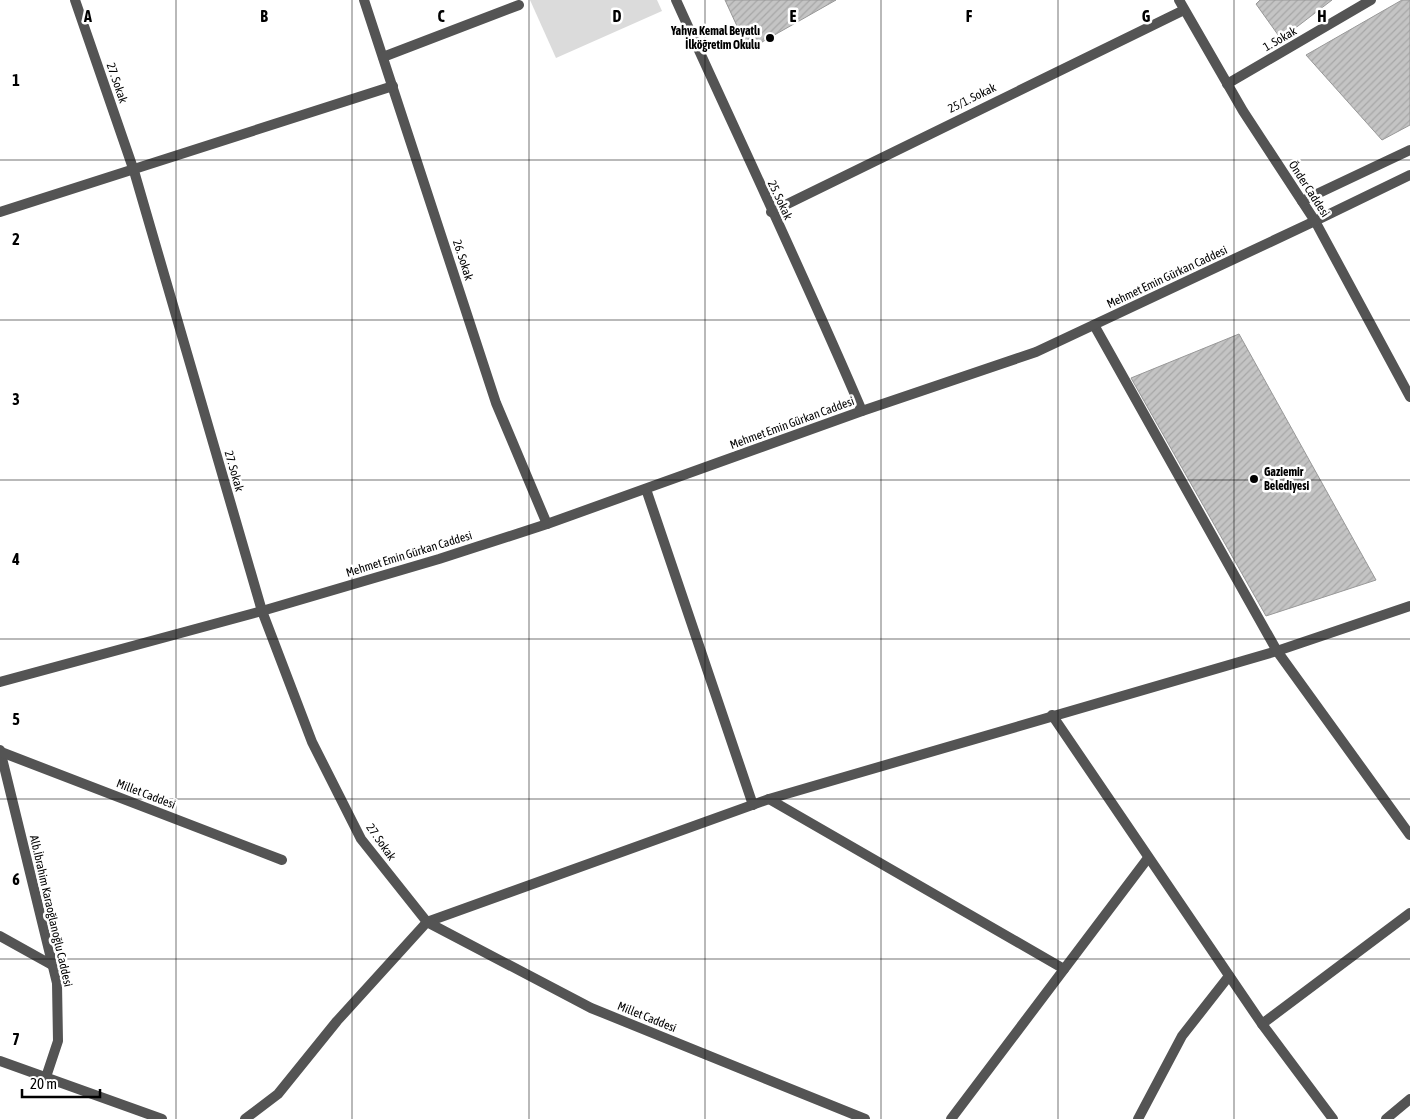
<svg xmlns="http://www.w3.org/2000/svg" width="1410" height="1119" viewBox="0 0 1410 1119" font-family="'Asap Condensed',sans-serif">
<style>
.green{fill:#dbdbdb}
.building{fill:url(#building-hatch);stroke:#989898}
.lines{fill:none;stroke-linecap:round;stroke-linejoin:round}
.minor{stroke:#545454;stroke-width:10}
.tertiary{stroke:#545454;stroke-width:10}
.grid{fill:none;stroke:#000;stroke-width:1;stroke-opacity:0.55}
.poi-dot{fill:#000;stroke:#fff;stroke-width:2}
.labels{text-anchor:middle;stroke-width:5;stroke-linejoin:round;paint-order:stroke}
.poi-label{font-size:12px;font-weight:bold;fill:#000;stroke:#fff;text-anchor:end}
.street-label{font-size:12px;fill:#000;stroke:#fff}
.grid-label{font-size:16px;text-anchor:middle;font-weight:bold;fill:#000;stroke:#fff;stroke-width:5;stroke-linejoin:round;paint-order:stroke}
</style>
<defs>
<pattern id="building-hatch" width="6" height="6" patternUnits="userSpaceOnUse" patternTransform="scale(1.25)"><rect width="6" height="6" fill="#c4c4c4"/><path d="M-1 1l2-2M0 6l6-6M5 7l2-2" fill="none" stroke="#a7a7a7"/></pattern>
</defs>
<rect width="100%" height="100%" fill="#fff"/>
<!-- green -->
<path class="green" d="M530,0H657L662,11L556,58Z"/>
<!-- building -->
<g class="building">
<path d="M725,0H836L748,50Z"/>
<path d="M1260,0H1332L1281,39L1256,4Z"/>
<path d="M1402,0H1410V125L1382,140L1306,55Z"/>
<path d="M1239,334L1376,580L1266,616L1131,378Z"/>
</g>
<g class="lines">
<!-- minor -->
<g class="minor">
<path d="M75,0L134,171L262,611L312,742L361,839L427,922L769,799L1277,651L1410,606"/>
<path d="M364,0L496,403L547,524"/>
<path d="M676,0C738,137 803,273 862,411"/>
<path d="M383,57L519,5"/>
<path d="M1227,84L1371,0"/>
<path d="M0,212L393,86"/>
<path d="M771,212L1184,10"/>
<path d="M1094,325L1277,651L1410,835"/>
<path d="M646,489L753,805"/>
<path d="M0,682L262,611L439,559L547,524L862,411L1036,352L1315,221"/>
<path d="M1052,715L1262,1024L1410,913"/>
<path d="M0,750L57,983L58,1041L46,1077"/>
<path d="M1,752L282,860"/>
<path d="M769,799L1064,969"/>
<path d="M0,936L52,965"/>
<path d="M1262,1024L1333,1119"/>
<path d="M951,1119L1148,858"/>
<path d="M1138,1119L1182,1036L1229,976"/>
<path d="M1386,1119L1410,1099"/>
</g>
<!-- tertiary -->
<g class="tertiary">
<path d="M1179,0L1243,111L1315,221L1410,397"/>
<path d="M1302,201L1410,150"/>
<path d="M1315,221L1410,175"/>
<path d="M0,1061L162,1119"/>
<path d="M245,1119L278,1094L337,1021L427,922L591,1008L865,1119"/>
</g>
</g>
<!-- grid -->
<path class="grid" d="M176,0V1119M352,0V1119M529,0V1119M705,0V1119M881,0V1119M1058,0V1119M1234,0V1119M0,160H1410M0,320H1410M0,480H1410M0,639H1410M0,799H1410M0,959H1410"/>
<!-- markers -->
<g class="poi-dot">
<circle cx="770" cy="38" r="5"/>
<circle cx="1254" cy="479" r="5"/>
</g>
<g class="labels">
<!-- poi labels -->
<g class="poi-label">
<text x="760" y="35">Yahya Kemal Beyatlı<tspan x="760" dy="14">İlköğretim Okulu</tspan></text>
<text x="1264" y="476" text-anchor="start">Gaziemir<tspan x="1264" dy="14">Belediyesi</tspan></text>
</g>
<!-- street labels -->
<g class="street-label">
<text transform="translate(1280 39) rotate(-30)" y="4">1. Sokak</text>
<text transform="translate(117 83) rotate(71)" y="4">27. Sokak</text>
<text transform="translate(972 98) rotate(-26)" y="4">25/1. Sokak</text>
<text transform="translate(1309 189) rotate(57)" y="4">Önder Caddesi</text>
<text transform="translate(780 200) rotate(65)" y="4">25. Sokak</text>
<text transform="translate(463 260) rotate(72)" y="4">26. Sokak</text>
<text transform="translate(1167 277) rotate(-25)" y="4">Mehmet Emin Gürkan Caddesi</text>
<text transform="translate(792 423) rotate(-20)" y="4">Mehmet Emin Gürkan Caddesi</text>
<text transform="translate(234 471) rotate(74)" y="4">27. Sokak</text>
<text transform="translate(409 554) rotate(-17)" y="4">Mehmet Emin Gürkan Caddesi</text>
<text transform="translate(146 794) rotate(21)" y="4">Millet Caddesi</text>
<text transform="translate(381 842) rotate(55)" y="4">27. Sokak</text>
<text transform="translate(51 911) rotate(77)" y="4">Alb.İbrahim Karaoğlanoğlu Caddesi</text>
<text transform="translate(647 1017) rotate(22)" y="4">Millet Caddesi</text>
</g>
</g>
<g class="grid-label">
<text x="88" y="22">A</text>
<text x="264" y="22">B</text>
<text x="441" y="22">C</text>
<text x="617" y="22">D</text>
<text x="793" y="22">E</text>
<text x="969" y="22">F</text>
<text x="1146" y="22">G</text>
<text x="1322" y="22">H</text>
<text x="16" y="86">1</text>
<text x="16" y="245">2</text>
<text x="16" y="405">3</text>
<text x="16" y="565">4</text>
<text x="16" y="725">5</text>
<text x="16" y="885">6</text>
<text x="16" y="1045">7</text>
</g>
<!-- scale -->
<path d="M22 1089v8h78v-8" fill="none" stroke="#000000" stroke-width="2.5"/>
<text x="30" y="1089" font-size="15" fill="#000000" stroke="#ffffff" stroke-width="4" paint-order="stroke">20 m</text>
</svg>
